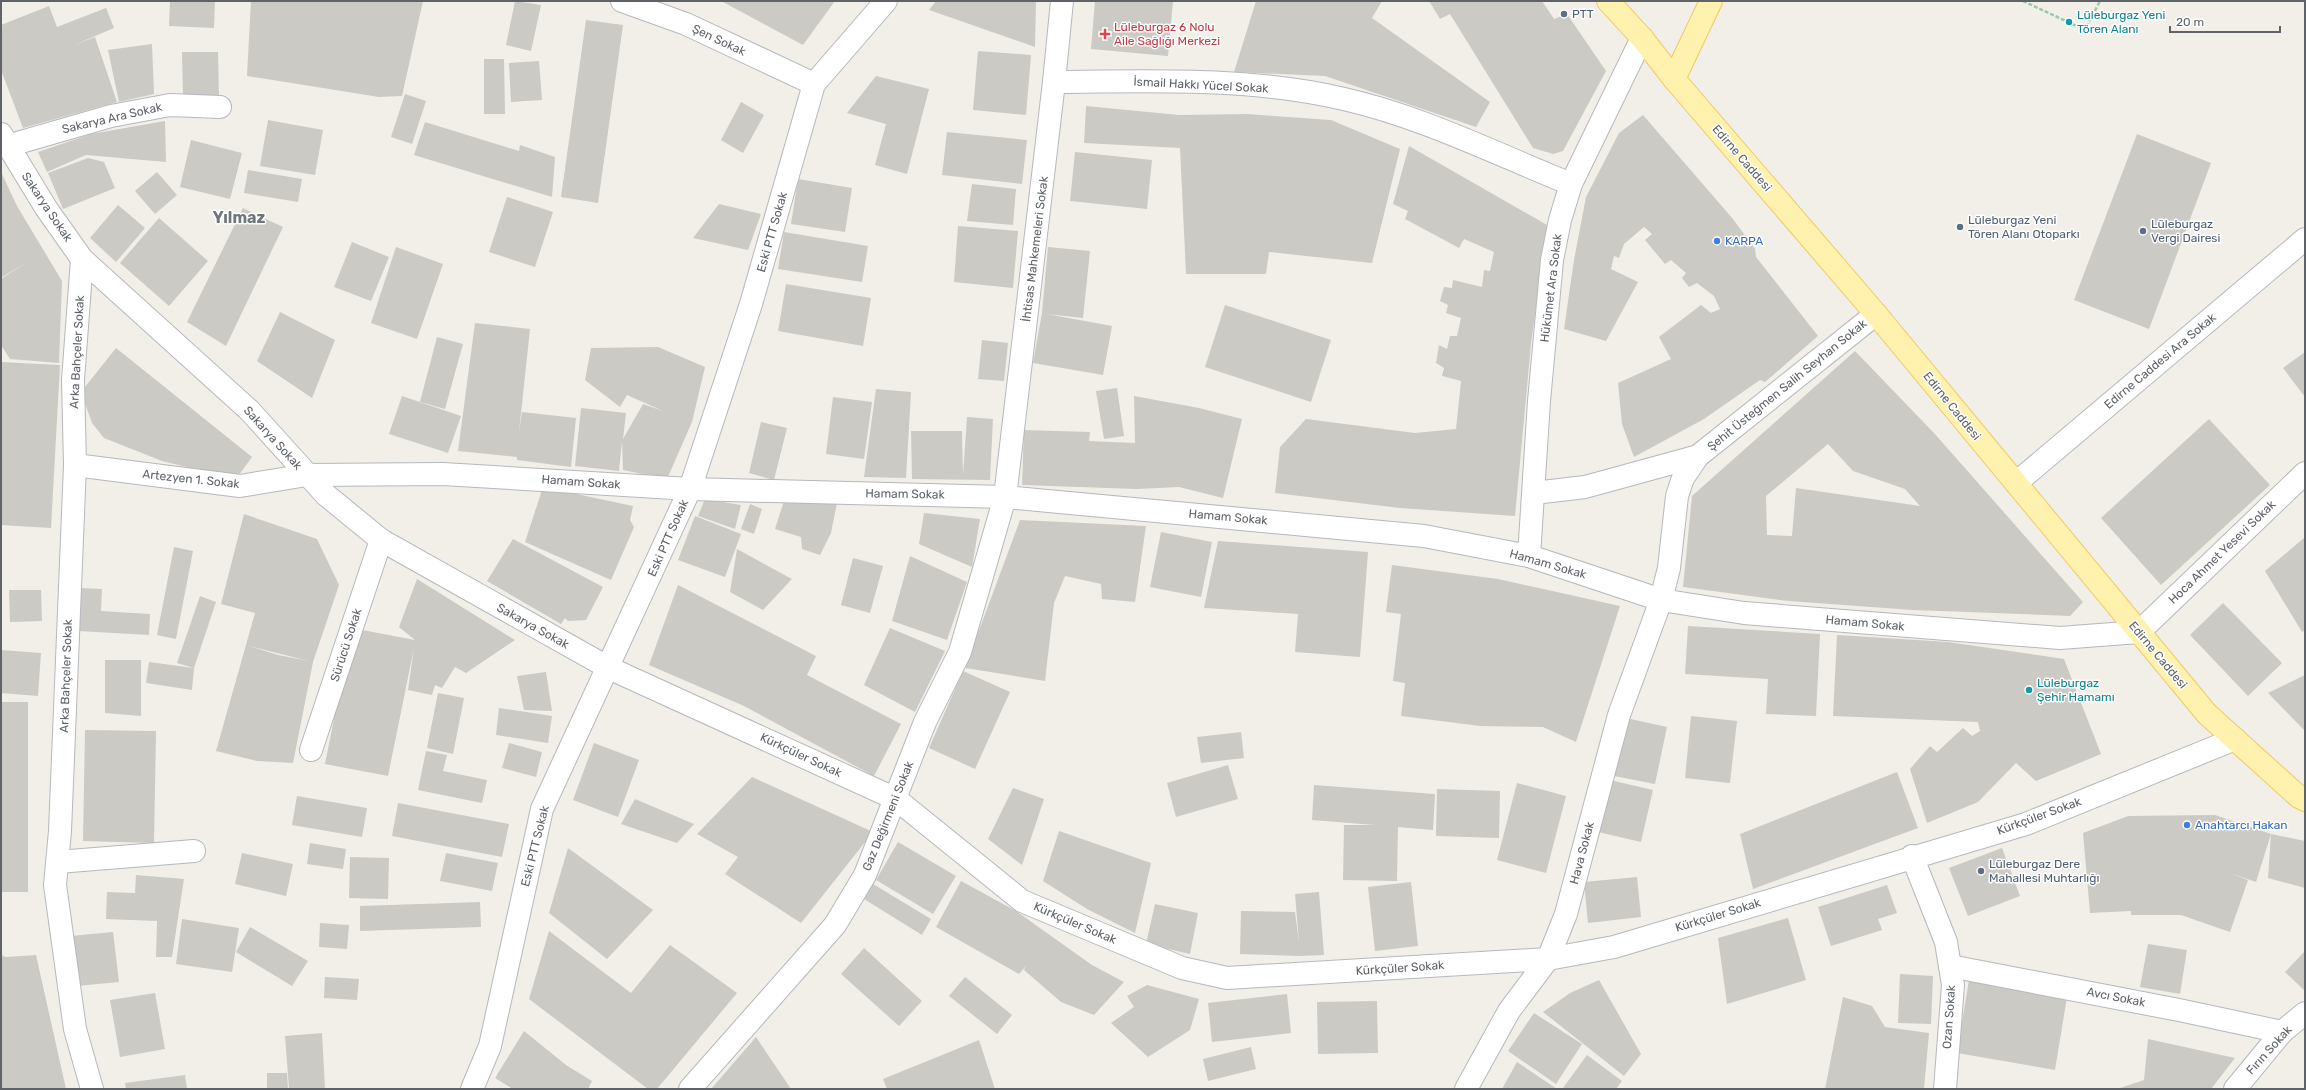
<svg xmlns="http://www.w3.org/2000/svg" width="2306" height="1090" viewBox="0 0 2306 1090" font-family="Rubik,sans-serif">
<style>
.building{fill:#cccac5;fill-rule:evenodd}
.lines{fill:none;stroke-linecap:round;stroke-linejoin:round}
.minor-casing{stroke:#b5b8bc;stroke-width:24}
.major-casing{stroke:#f2c960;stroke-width:24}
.path{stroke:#9cc7a9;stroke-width:2.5;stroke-dasharray:4 2;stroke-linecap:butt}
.minor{stroke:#fff;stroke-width:22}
.major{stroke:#fff2af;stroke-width:22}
.service-dot{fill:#5c6f8a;stroke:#fff;stroke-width:1.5}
.culture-dot{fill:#0f9aa8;stroke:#fff;stroke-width:1.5}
.health-dot{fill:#e0444e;stroke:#fff;stroke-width:1.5}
.shop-dot{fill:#3f7fe0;stroke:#fff;stroke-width:1.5}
.labels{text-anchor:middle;stroke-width:3;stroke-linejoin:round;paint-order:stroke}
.service-label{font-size:12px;fill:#4e5e75;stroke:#fff;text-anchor:start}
.culture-label{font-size:12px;fill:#0d838f;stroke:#fff;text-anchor:start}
.health-label{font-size:12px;fill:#be3a42;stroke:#fff;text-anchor:start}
.street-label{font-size:12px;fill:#5f6368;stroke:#fff}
.shop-label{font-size:12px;fill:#366cbe;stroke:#fff;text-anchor:start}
.district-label{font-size:16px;font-weight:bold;fill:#70757a;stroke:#fff}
</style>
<rect width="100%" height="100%" fill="#f1efe8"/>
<!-- building -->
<g class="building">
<path d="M170,1H215L214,28L169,26Z"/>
<path d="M251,1H423L402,96L379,97L247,76Z"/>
<path d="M515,1L541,5L531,51L506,45Z"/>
<path d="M721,1H835L803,45Z"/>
<path d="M936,1H1036L1035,47L929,10Z"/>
<path d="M1095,1H1173L1168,56L1091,49Z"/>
<path d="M1256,1H1382L1372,18L1490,102L1476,127L1325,76L1234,72Z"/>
<path d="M1429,1H1542L1554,19L1567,14L1606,71L1563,151L1553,154L1533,148L1450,14L1440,19Z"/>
<path d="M49,6L57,27L106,8L114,28L74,45L95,37L117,102L23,128L1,70V25Z"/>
<path d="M586,20L623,25L598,203L561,197Z"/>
<path d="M152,44L154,94L119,102L108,50Z"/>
<path d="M978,51L1031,55L1026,115L973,110Z"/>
<path d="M182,52H218L219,97H183Z"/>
<path d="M484,59H504L505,114H484Z"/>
<path d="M539,61L542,100L511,102L509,63Z"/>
<path d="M876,76L929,89L907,174L875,165L886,124L847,113Z"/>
<path d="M405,94L426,101L412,144L391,137Z"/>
<path d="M741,102L764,115L743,153L721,140Z"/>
<path d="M1086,106L1179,115L1247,114L1331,120L1400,149L1372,263L1269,252L1266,274H1186L1180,148L1084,143Z"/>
<path d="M1643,115L1733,219L1755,249L1756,257L1818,336L1765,382L1760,380L1704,419L1634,457L1622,424L1618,383L1671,359L1659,337L1701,305L1711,313L1720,309L1714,296L1697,283L1689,287L1682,278L1686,273L1671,260L1665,264L1645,240L1652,234L1644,227L1624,244L1619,258L1614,256L1611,269L1638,282L1606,341L1564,329L1574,260L1586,197L1619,133Z"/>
<path d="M268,120L323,130L315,175L260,166Z"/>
<path d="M165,121L166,162L86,155L47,172L38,152L91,134Z"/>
<path d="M425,122L519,151L520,145L555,157L552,197L414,155Z"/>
<path d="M947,132L1027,140L1022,184L942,175Z"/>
<path d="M2137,134L2211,163L2149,329L2074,300Z"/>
<path d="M191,140L242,153L230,199L180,187Z"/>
<path d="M1409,146L1547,225L1531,344L1515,516L1400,508L1275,493L1280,447L1306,419L1415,433L1456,429L1461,381L1442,376L1444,368L1436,363L1439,345L1447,349L1450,336H1457L1461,318L1446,313L1448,305L1440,301L1444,287L1452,288L1453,280L1482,287L1484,270L1490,271L1494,252L1464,239L1459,248L1405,219L1408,211L1393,204Z"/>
<path d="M1075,152L1152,160L1147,209L1070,201Z"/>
<path d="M88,158L104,162L115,188L63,209L48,173Z"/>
<path d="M248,170L302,179L298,202L244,193Z"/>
<path d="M1,172L17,206L62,281L59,363L10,359L1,345V279L27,262L1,278Z"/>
<path d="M157,172L177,195L155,214L135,191Z"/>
<path d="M798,179L852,188L845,232L791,224Z"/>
<path d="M972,184L1016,189L1013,225L967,221Z"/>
<path d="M507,197L553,212L535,267L489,252Z"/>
<path d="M719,204L761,214L748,250L693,238Z"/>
<path d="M118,205L145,228L116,262L90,238Z"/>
<path d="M243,208L283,227L226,346L187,322Z"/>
<path d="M159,218L208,261L169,306L120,263Z"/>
<path d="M958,226L1018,231L1013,288L954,282Z"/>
<path d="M784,232L868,246L862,282L778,269Z"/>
<path d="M352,242L389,257L371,301L334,287Z"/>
<path d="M396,247L443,264L417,339L371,323Z"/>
<path d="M1048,247L1090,251L1083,318L1047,314L1112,326L1103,375L1033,363L1042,313Z"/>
<path d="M786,284L871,298L863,346L778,331Z"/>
<path d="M1225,305L1331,340L1311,402L1205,367Z"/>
<path d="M280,312L335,340L312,398L257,361Z"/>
<path d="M475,323L530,329L519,432L522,412L576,418L571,467L517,460V457L458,451Z"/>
<path d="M437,337L463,344L445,409L420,402Z"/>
<path d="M982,340L1008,343L1004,381L978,379Z"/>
<path d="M658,347L705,367L692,422L667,479L623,470L622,441L619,471L575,466L581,408L626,413L623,439L643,404L663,411L627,395L620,407L585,380L591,348Z"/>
<path d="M116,348L252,457L236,479L162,461L104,438L92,423L81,392Z"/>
<path d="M1855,351L1934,433L2083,602L2070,616L1913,610L1788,601L1683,587L1692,496ZM1828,444L1853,471L1905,489L1920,506L1796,488L1792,536L1767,535L1766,496Z"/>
<path d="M2305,352V397L2283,368Z"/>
<path d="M1,362L60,365L51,528L1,525Z"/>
<path d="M1117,388L1124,436L1104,439L1096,391Z"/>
<path d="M876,389L911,392L906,478L864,477Z"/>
<path d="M402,396L461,416L448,453L389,434Z"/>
<path d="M1134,396L1199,408L1242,419L1223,498L1179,487L1137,489L1022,485L1024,430L1090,432L1089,441L1135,443Z"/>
<path d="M833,397L872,402L864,459L826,454Z"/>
<path d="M967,417L993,419L990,480L912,479L911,431H962L963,475Z"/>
<path d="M2209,419L2270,485L2161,585L2101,518Z"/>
<path d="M761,422L787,428L774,480L749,473Z"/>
<path d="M543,487L633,506L630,520L634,527L611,580L525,542Z"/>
<path d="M705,499L741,505L735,529L698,516Z"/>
<path d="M784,501L837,503L831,533L820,555L802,549L801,537L775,529Z"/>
<path d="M750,504L762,509L754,534L741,529Z"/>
<path d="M924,513L980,519L972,567L919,544Z"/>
<path d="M244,514L317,539L339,585L313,662L293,763L257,761L216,751L255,613L221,604ZM249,646L309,661L278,655Z"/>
<path d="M695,516L741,534L725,577L678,560Z"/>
<path d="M1020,520L1146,526L1135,602L1102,599L1101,584L1065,576L1054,603L1045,681L965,668Z"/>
<path d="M1161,532L1212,542L1201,597L1150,587Z"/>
<path d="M2305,537V630L2302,632L2265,571Z"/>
<path d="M513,539L603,587L586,620L568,621L565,618L561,624L487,581Z"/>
<path d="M1218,541L1368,552L1360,657L1295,652L1298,614L1204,608Z"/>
<path d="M174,547L193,551L176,639L157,635Z"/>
<path d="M737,549L792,579L763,610L730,592Z"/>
<path d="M910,556L967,582L947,640L892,621Z"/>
<path d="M853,558L883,566L870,613L841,605Z"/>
<path d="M1392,565L1498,579L1620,606L1576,742L1543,727L1480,726L1401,716L1405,683L1393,681L1401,614L1386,612Z"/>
<path d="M417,579L515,640L466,673L455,667L442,688L435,685L432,695L408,690L414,648L388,776L325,764L352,628L415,640L399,627Z"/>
<path d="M678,585L816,656L807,675L901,724L874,776L744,706L649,665Z"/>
<path d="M80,588L102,589L101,611L150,614L149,635L78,631Z"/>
<path d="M9,590H41L42,621L10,622Z"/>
<path d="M200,596L216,602L194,668L177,663Z"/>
<path d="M2223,603L2282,663L2248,696L2190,635Z"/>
<path d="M1688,626L1820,634L1816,716L1766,714L1768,679L1685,674Z"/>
<path d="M890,628L945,651L915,712L864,685Z"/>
<path d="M1837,635L1948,642L2064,659L2101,754L2036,781L2016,763L1978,802L1927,823L1910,769L1930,746L1937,752L1963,728L1972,736L1980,731L1978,722L1833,716Z"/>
<path d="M1,650L41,653L38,696L1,693Z"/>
<path d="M105,660H141V716L105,713Z"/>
<path d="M149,662L194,668L192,690L146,683Z"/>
<path d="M963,671L1010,692L975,769L929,748Z"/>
<path d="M546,672L552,711L524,710L517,676Z"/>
<path d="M2305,675V731L2268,693Z"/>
<path d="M438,693L464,698L453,754L427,748Z"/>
<rect x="1" y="702" width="27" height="190"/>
<path d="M499,708L552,716L548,743L496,735Z"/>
<path d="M1691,716L1737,721L1730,783L1685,778Z"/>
<path d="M1626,718L1667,727L1655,784L1614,776Z"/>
<path d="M85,730L156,731L154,843L83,841Z"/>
<path d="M1241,732L1244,758L1201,763L1197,737Z"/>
<path d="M509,743L542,752L536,777L502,768Z"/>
<path d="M594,743L639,760L618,817L573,800Z"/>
<path d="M426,751L447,755L443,771L487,780L482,803L418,790Z"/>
<path d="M1228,765L1238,799L1176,817L1167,783Z"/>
<path d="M1897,772L1918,828L1753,889L1740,834Z"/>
<path d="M752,777L873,832L801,923L725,874L738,857L697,834Z"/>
<path d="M1610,780L1653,790L1641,842L1598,832Z"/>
<path d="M1517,783L1566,796L1546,873L1497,860Z"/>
<path d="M1314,785L1435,794L1433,830L1398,827L1397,881L1343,880L1344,825H1375L1312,820Z"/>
<path d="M1013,788L1044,799L1022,865L988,839Z"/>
<path d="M1437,789L1500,791L1499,838L1436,836Z"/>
<path d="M297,796L367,808L362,837L292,825Z"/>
<path d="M635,799L694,824L677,843L621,824Z"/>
<path d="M398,803L509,824L502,857L392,836Z"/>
<path d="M2215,815L2271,834L2256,882L2230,873L2248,880L2230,932L2181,915H2131V911L2090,913L2083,833L2128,816Z"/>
<path d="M1059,831L1151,863L1135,933L1087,909L1043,881Z"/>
<path d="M2271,834L2305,841V888L2268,878Z"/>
<path d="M898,842L956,876L933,914L876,880Z"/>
<path d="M310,843L346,849L343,869L307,864Z"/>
<path d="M568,848L653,910L607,959L549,913Z"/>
<path d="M2002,848L2020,896L1968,916L1949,868Z"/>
<path d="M242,853L293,864L286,896L235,884Z"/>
<path d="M446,853L498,863L492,891L440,881Z"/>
<path d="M350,857L389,858L388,899L349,898Z"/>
<path d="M136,875L184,879L172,957H156L157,921L106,919L107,892L135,893Z"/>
<path d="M1637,877L1641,917L1588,923L1584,882Z"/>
<path d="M961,881L1016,911L1092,965L1124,982L1094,1015L1061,1002L1024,970L1026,966L1019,974L936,927Z"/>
<path d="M1411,882L1418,946L1375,951L1368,887Z"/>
<path d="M873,884L931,919L922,935L864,899Z"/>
<path d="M1887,885L1897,913L1878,919L1882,930L1831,946L1818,907Z"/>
<path d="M1319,892L1324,955L1300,956L1240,954L1241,911L1295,912L1299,943L1295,894Z"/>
<path d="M480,902L481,927L360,931V906Z"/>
<path d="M1155,904L1198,913L1190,954L1146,944Z"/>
<path d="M1788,918L1806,980L1727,1004L1718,938Z"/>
<path d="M182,919L239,928L232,972L176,964Z"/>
<path d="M320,923L349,925L347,949L319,947Z"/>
<path d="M250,927L308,961L292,986L236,952Z"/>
<path d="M549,931L631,993L670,945L737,993L657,1089H648L529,999Z"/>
<path d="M113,932L119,982L77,986L71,936Z"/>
<path d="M2148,944L2187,950L2180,994L2140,987Z"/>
<path d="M864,948L922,1001L899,1026L841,974Z"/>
<path d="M2305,951V991L2285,972Z"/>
<path d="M1,955L6,957L36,955L66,1089H1Z"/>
<path d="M1900,974L1933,976L1931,1024L1898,1023Z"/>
<path d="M325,977L359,979L357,1000L324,998Z"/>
<path d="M965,977L1012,1015L997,1034L949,996Z"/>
<path d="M1599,980L1641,1054L1624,1076L1543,1012L1570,993Z"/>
<path d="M1969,980L2067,997L2055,1070L1957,1053Z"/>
<path d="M1147,985L1199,999L1190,1030L1148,1057L1111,1023L1134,1007L1127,996Z"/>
<path d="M155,993L165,1049L120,1057L110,1000Z"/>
<path d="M1287,994L1291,1033L1212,1042L1208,1003Z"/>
<path d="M1843,997L1872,1006L1885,1027L1929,1033L1924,1089H1825Z"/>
<path d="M1377,1001L1378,1053L1318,1054L1317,1002Z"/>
<path d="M1534,1013L1582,1044L1556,1084L1508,1051Z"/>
<path d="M524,1031L566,1065L592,1081L588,1089H513L495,1078Z"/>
<path d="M322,1033L325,1089H289L285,1036Z"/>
<path d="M756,1037L791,1089H711Z"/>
<path d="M2148,1039L2235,1058L2211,1089H2117L2144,1080Z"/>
<path d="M979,1040L995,1089H887L883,1079Z"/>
<path d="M1251,1047L1256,1069L1208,1081L1203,1059Z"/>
<path d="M1587,1055L1622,1081L1616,1089L1563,1088Z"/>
<path d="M1517,1062L1557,1089H1502Z"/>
<path d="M267,1073H287L288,1089H267Z"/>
<path d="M185,1075L187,1089H126L125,1083Z"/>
</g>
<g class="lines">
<defs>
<g id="minor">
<path d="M622,1L686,24L814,84"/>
<path d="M1054,82C1151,81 1250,77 1344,99C1423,117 1496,154 1571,184"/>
<path d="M1,134L46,208L82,259L249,410L326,495L381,540L609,668L896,799L1022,901L1182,968L1227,978L1548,959L1614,947L2026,824L2235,739"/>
<path d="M7,146L111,116L170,105L220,107"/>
<path d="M82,259L73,380L75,465L60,831L55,885L75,1029L92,1089"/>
<path d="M75,465L240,486L307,475L443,474L690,489L1005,497L1424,536L1529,556L1661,600L1744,613L2060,638L2139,632L2305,473"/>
<path d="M2016,483L2305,239"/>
<path d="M1534,493L1585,487L1698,456"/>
<path d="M1529,556L1539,401L1552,260L1560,220L1571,184L1642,38"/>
<path d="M311,750L381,540"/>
<path d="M1912,856L1946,942L1953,985L1945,1089"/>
<path d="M58,862L194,851"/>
<path d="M1950,966L2179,1010L2282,1032"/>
<path d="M472,1089L490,1046L542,809L690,489L751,304L814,84L886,1"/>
<path d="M690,1089L835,925L865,875L925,722L960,652L1005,497L1054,82L1062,1"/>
<path d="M1466,1089L1509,1011L1548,959L1566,914L1619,715L1661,600L1669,568L1677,496L1683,478L1698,456L1876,314"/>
<path d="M2235,1089L2282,1032L2305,1013"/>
</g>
<g id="major">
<path d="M1608,1L1642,38L1674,79L1876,314L2207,714L2299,797L2305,800"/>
<path d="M1674,79L1711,1"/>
</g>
</defs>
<!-- minor casing -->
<use href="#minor" class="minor-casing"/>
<!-- major casing -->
<use href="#major" class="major-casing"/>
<!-- path -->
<path class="path" d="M2023,1L2085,30L2100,1"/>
<!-- minor -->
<use href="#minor" class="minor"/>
<!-- major -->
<use href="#major" class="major"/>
</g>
<!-- markers -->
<g class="service-dot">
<circle cx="1564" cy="14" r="4"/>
<circle cx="1960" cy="227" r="4"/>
<circle cx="2143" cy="231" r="4"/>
<circle cx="1981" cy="871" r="4"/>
</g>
<g class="culture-dot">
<circle cx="2069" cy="22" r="4"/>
<circle cx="2029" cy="690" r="4"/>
</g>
<path class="health-dot" d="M1103 28h4v4h4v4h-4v4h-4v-4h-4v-4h4z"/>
<g class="shop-dot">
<circle cx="1717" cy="241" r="4"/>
<circle cx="2187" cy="825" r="4"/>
</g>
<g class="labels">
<!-- service labels -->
<g class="service-label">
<text x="1572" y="18">PTT</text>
<text x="1968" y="224">Lüleburgaz Yeni<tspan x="1968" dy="14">Tören Alanı Otoparkı</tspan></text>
<text x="2151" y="228">Lüleburgaz<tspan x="2151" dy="14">Vergi Dairesi</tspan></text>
<text x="1989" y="868">Lüleburgaz Dere<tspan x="1989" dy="14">Mahallesi Muhtarlığı</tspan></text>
</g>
<!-- culture labels -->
<g class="culture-label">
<text x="2077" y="19">Lüleburgaz Yeni<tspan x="2077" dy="14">Tören Alanı</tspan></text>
<text x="2037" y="687">Lüleburgaz<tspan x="2037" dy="14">Şehir Hamamı</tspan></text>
</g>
<!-- health labels -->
<g class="health-label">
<text x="1114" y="31">Lüleburgaz 6 Nolu<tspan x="1114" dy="14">Aile Sağlığı Merkezi</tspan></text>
</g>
<!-- street labels -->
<g class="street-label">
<text transform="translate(719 40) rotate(25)" y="4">Şen Sokak</text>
<text transform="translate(1201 85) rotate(3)" y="4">İsmail Hakkı Yücel Sokak</text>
<text transform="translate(112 118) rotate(-13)" y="4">Sakarya Ara Sokak</text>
<text transform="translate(1742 158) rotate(49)" y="4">Edirne Caddesi</text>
<text transform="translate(47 207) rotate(56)" y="4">Sakarya Sokak</text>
<text transform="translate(772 232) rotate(-74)" y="4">Eski PTT Sokak</text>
<text transform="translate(1035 249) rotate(-83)" y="4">İhtisas Mahkemeleri Sokak</text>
<text transform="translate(1551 288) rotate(-83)" y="4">Hükümet Ara Sokak</text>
<text transform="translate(77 352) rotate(-87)" y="4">Arka Bahçeler Sokak</text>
<text transform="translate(2160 361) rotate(-40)" y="4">Edirne Caddesi Ara Sokak</text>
<text transform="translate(1787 385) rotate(-39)" y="4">Şehit Üsteğmen Salih Seyhan Sokak</text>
<text transform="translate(1952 406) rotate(51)" y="4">Edirne Caddesi</text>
<text transform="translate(273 438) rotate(48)" y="4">Sakarya Sokak</text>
<text transform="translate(191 479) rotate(6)" y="4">Artezyen 1. Sokak</text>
<text transform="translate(581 482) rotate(4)" y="4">Hamam Sokak</text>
<text transform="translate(905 494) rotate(1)" y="4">Hamam Sokak</text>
<text transform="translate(1228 517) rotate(5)" y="4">Hamam Sokak</text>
<text transform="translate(668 538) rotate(-66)" y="4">Eski PTT Sokak</text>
<text transform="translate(2222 552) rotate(-44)" y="4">Hoca Ahmet Yesevi Sokak</text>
<text transform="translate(1548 564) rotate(16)" y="4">Hamam Sokak</text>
<text transform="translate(1865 623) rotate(5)" y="4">Hamam Sokak</text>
<text transform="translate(533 626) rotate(29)" y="4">Sakarya Sokak</text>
<text transform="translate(346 645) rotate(-72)" y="4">Sürücü Sokak</text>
<text transform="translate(2158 655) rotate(50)" y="4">Edirne Caddesi</text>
<text transform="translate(66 676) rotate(-88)" y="4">Arka Bahçeler Sokak</text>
<text transform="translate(801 755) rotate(25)" y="4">Kürkçüler Sokak</text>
<text transform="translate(888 816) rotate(-68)" y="4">Gaz Değirmeni Sokak</text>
<text transform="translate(2039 816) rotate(-20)" y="4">Kürkçüler Sokak</text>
<text transform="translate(535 846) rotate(-76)" y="4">Eski PTT Sokak</text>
<text transform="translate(1582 853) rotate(-75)" y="4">Hava Sokak</text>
<text transform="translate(1718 915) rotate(-17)" y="4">Kürkçüler Sokak</text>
<text transform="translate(1075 923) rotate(23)" y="4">Kürkçüler Sokak</text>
<text transform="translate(1400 968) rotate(-4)" y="4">Kürkçüler Sokak</text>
<text transform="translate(2116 997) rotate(11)" y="4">Avcı Sokak</text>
<text transform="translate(1949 1017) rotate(-86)" y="4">Ozan Sokak</text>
<text transform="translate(2269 1050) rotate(-48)" y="4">Fırın Sokak</text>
</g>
<!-- shop labels -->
<g class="shop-label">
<text x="1725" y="245">KARPA</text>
<text x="2195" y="829">Anahtarcı Hakan</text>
</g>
<!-- district labels -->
<g class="district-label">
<text x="239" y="223">Yılmaz</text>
</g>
</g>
<!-- border -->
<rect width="2306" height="1090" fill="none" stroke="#5f6368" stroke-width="4"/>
<!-- scale -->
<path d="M2170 26v6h110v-6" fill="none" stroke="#5f6368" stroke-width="2"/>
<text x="2176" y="26" font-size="12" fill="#5f6368" stroke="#ffffff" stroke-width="3" paint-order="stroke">20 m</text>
</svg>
